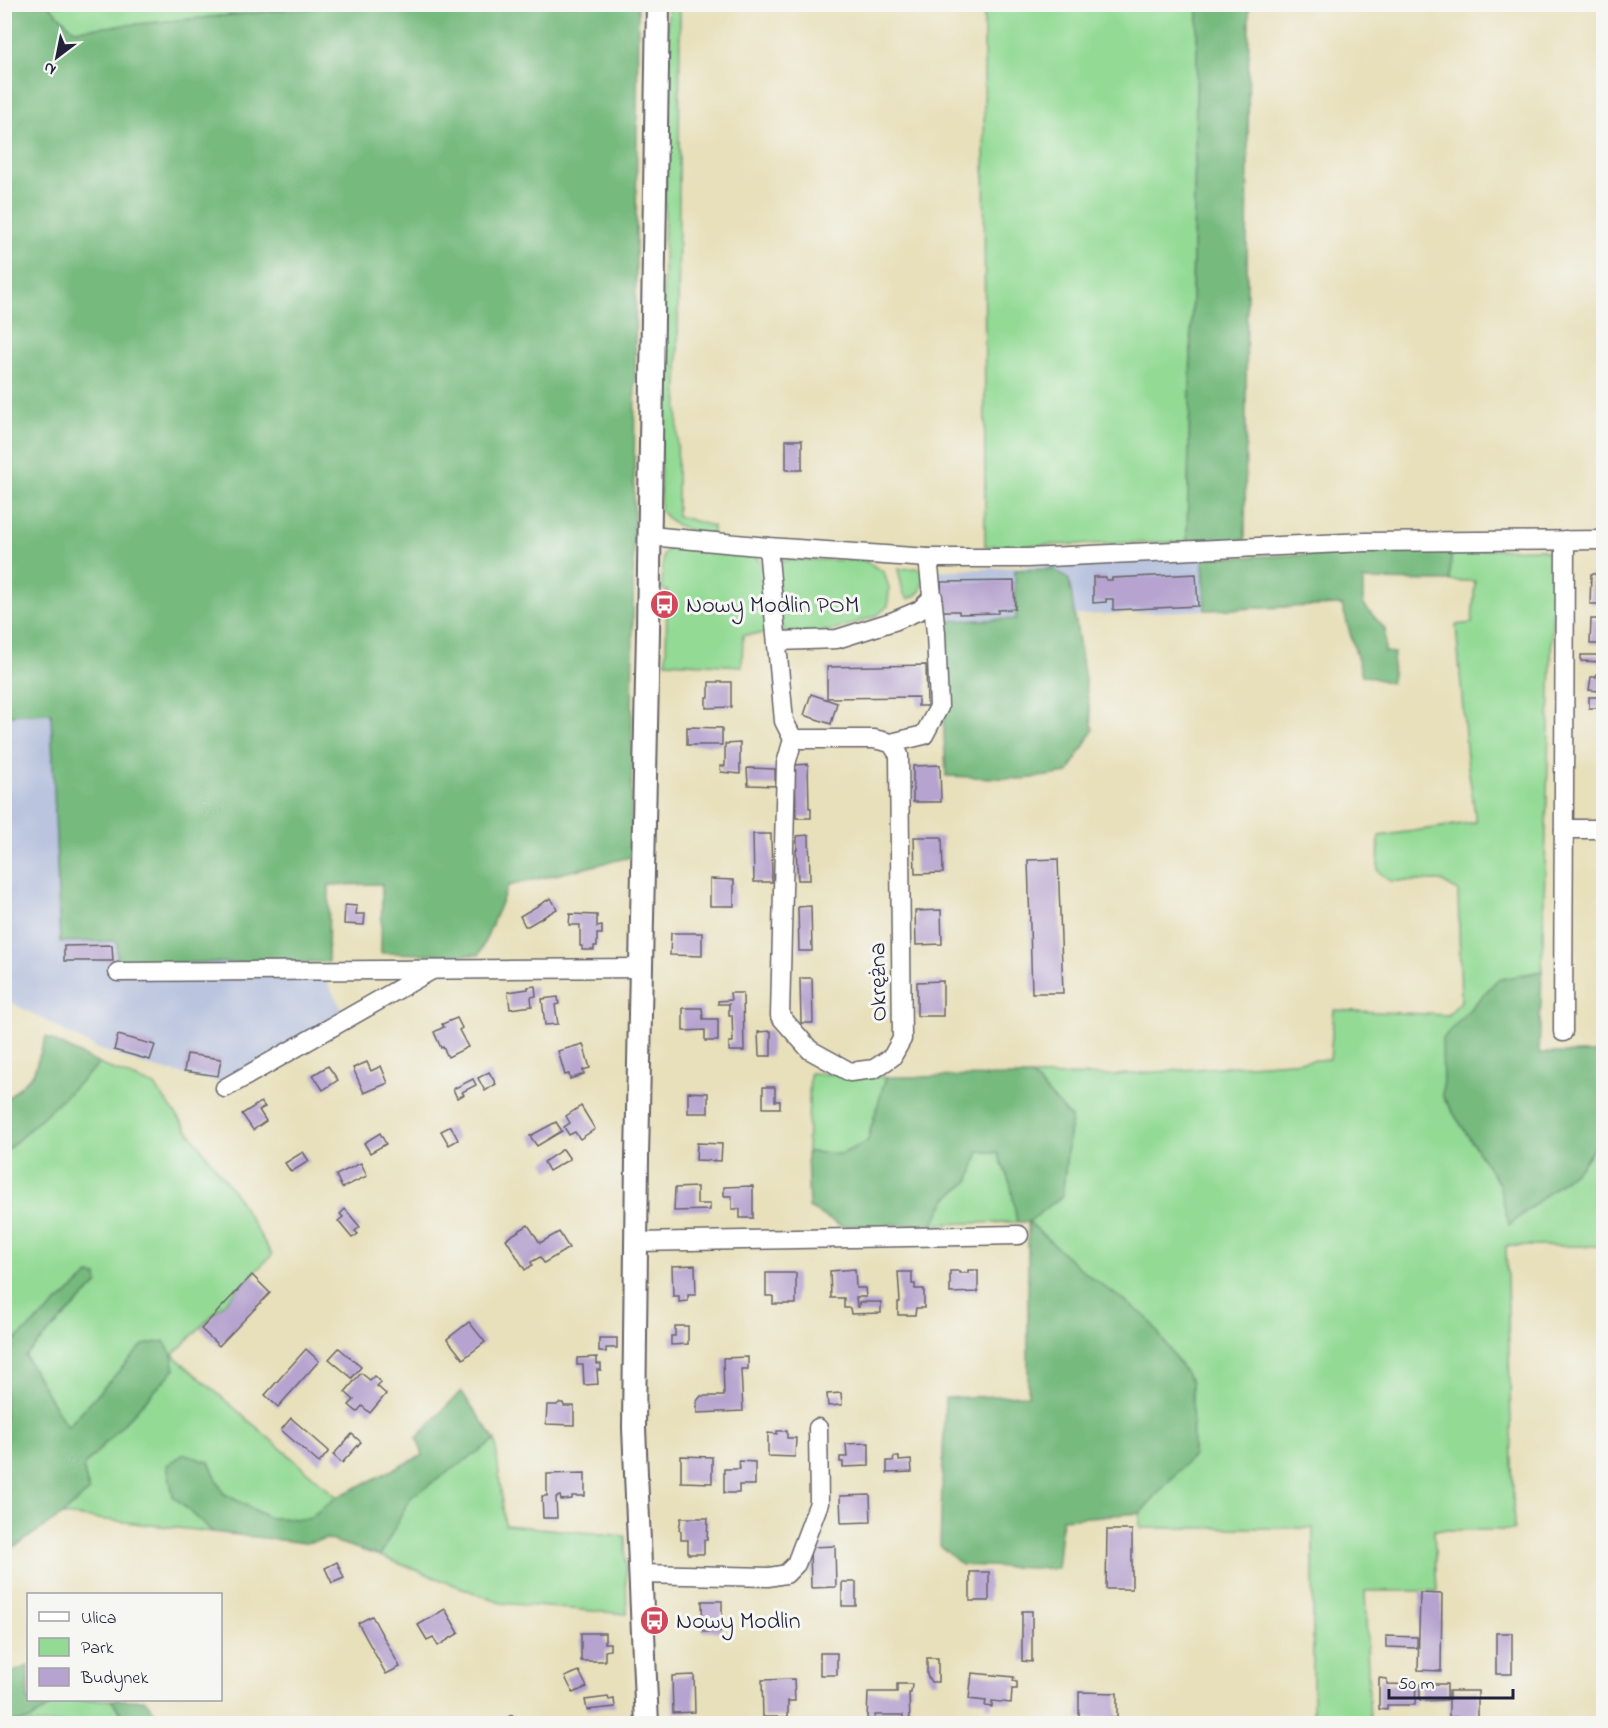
<svg xmlns="http://www.w3.org/2000/svg" width="1608" height="1728" viewBox="0 0 1608 1728" font-family="'Indie Flower',sans-serif">
<style>
.industrial{fill:#bac4de}
.green{fill:#93da94;stroke:#5a7e68;stroke-width:1.5}
.forest{fill:#76ba7e;stroke:#4c6e5c;stroke-width:1.5}
.building{fill:#b6a3cf}
.lines{fill:none;stroke-linecap:round;stroke-linejoin:round}
.minor-casing{stroke:#676468;stroke-width:21}
.tertiary-casing{stroke:#676468;stroke-width:26}
.minor{stroke:#fff;stroke-width:18}
.tertiary{stroke:#fff;stroke-width:22}
.labels{text-anchor:middle;stroke-width:6;stroke-linejoin:round;paint-order:stroke}
.poi-label{font-size:24px;fill:#22223b;stroke:#f6f6f2;text-anchor:start}
.street-label{font-size:24px;fill:#22223b;stroke:#f6f6f2}
</style>
<rect width="100%" height="100%" fill="#f6f6f2"/>
<filter id="ink" filterUnits="userSpaceOnUse"><feTurbulence type="fractalNoise" baseFrequency=".0167" numOctaves="2"/><feDisplacementMap in="SourceGraphic" scale="12" xChannelSelector="R" yChannelSelector="G"/><feConvolveMatrix kernelMatrix="1 2 1 2 8 2 1 2 1" color-interpolation-filters="sRGB"/></filter>
<filter id="wash" filterUnits="userSpaceOnUse"><feTurbulence type="fractalNoise" baseFrequency=".008" numOctaves="4" result="noise"/><feDisplacementMap in="SourceGraphic" scale="24" xChannelSelector="R" yChannelSelector="G"/><feGaussianBlur stdDeviation="1.35" result="paint"/><feColorMatrix in="noise" values="0 0 0 0 0 0 0 0 0 0 0 0 0 0 0 0 0 1.4 0 .05"/><feComposite in="paint" operator="in"/></filter>
<g filter="url(#wash)">
<rect width="100%" height="100%" fill="#e8e0bb"/>
<!-- industrial -->
<g class="industrial">
<path d="M1203,558L1205,610L941,621L938,571Z"/>
<path d="M51,713L60,942L117,941L328,975V984L344,1013L221,1082L153,1068L96,1048L5,999L4,715Z"/>
</g>
<!-- green -->
<g class="green">
<path d="M281,4L285,10L74,30L48,5Z"/>
<path d="M680,4L677,516L713,526V535C691,531 675,529 660,510L668,5Z"/>
<path d="M984,5H1198L1187,542L985,546Z"/>
<path d="M677,546L750,554L758,559L763,566L770,633L743,635L742,666L666,662L667,591L662,589L663,555L668,549Z"/>
<path d="M1542,549L1554,556L1542,971L1497,980L1443,1097L1499,1184L1510,1225L1581,1166L1603,1135V1246H1506L1514,1530H1434L1437,1591H1365L1370,1723H1313V1528H1140V1513L1193,1455L1083,1271L1028,1222L1062,1196L1071,1118L1032,1076L1116,1075L1330,1059L1334,1010L1448,1015L1461,1001L1458,891L1441,881H1390L1378,871L1379,836L1476,822L1467,759L1456,625L1472,623L1475,581H1450L1451,550Z"/>
<path d="M786,560H864L884,572L889,588L888,606L876,616L832,631L787,633L782,628L776,565Z"/>
<path d="M917,568L924,573C922,588 923,593 908,599L903,592L898,569Z"/>
<path d="M99,1064L155,1086L234,1192L272,1255L173,1355L337,1497L308,1519L269,1518L223,1493L209,1462L173,1496L213,1532L62,1515L89,1491L83,1467L175,1369L143,1345L67,1428L25,1356L98,1283L89,1275L5,1349V1152Z"/>
<path d="M810,1073L886,1077L867,1142L841,1154L807,1152Z"/>
<path d="M978,1151L998,1153L1011,1186L1017,1222L933,1224L947,1198L970,1180Z"/>
<path d="M495,1440L505,1525L625,1536L627,1614L501,1603L380,1556L410,1498Z"/>
<path d="M58,1700H111L129,1723L8,1724L30,1720Z"/>
</g>
<!-- forest -->
<g class="forest">
<path d="M4,5H48L74,30L285,10L362,5H638L631,857L508,886L479,955L381,953L382,884L329,885L328,962L117,963V941L60,942L51,713L5,715Z"/>
<path d="M1198,5H1249L1245,540L1187,542Z"/>
<path d="M1451,550L1450,581L1363,580V604L1385,629V652L1394,653L1391,683L1362,675L1342,605L1205,610L1203,558Z"/>
<path d="M1053,569L1069,580L1093,730L1068,773L1024,779L946,776L939,627L941,621L1016,619L1015,570Z"/>
<path d="M1542,971L1539,1053H1603V1135L1581,1166L1509,1225L1499,1184L1443,1097L1442,1039L1497,980Z"/>
<path d="M46,1037L99,1064L5,1152V1101L33,1074Z"/>
<path d="M1032,1076L1071,1118L1062,1196L1029,1222L1083,1271L1148,1318L1192,1382L1193,1455L1140,1513L1062,1519L1057,1569L962,1565L940,1546L945,1398L1028,1395V1222H1017L1011,1186L998,1153L979,1151L970,1180L947,1198L933,1224L841,1226L809,1208L807,1152L841,1154L867,1142L886,1077Z"/>
<path d="M89,1275L97,1276L98,1283L25,1356L67,1427L143,1345L164,1341L172,1355L175,1369L83,1467L89,1491L62,1515L5,1553V1349Z"/>
<path d="M461,1391L495,1440L410,1498L380,1556L327,1539L305,1543L213,1532L173,1496L167,1465L184,1454L209,1462L223,1493L269,1518L308,1519L337,1497L423,1455L417,1438Z"/>
<path d="M28,1666V1700H58L30,1720L5,1723V1675Z"/>
<path d="M111,1700H145L164,1723H129Z"/>
</g>
<g id="blocks">
<!-- building -->
<g class="building">
<rect x="786" y="440" width="16" height="30"/>
<path d="M1196,574L1198,606L1113,610V599H1106V602L1093,603V577H1106V580H1112V578Z"/>
<path d="M1591,574H1604V604H1590Z"/>
<path d="M1014,581L1015,609L998,610V613L959,614V611H942L941,582Z"/>
<path d="M1591,619H1604V644H1590Z"/>
<path d="M1581,655H1604V662L1581,661Z"/>
<path d="M926,665L927,706H918V697L827,698V667Z"/>
<path d="M1596,674H1604V708H1589V697H1599V691L1589,690L1591,677H1596Z"/>
<path d="M709,682H731V707L706,708V697H709Z"/>
<path d="M811,694L837,703L831,724L804,715Z"/>
<path d="M687,727L722,728V745H687Z"/>
<path d="M740,743V774L721,772L720,766H725V744Z"/>
<path d="M808,764L809,808H811V818H796L795,765Z"/>
<path d="M940,765L941,802H913V766Z"/>
<path d="M747,768L775,769V786L748,785Z"/>
<path d="M753,834H771L772,882H754Z"/>
<path d="M809,835L810,880H798L796,850H797V836Z"/>
<path d="M914,837H942L943,873L915,874Z"/>
<path d="M1058,859L1063,993H1032L1028,860Z"/>
<path d="M710,879L734,880V906H710Z"/>
<path d="M551,898L557,909L528,926H525L520,916Z"/>
<path d="M345,905L357,906L356,914H365L364,925L344,924Z"/>
<path d="M811,906L812,951H799L798,907Z"/>
<path d="M941,910L942,944L916,945L915,911Z"/>
<path d="M570,914L597,915V927L602,926V934H597V946H594V950H582V946H580V925H569Z"/>
<path d="M671,933H702V956L670,955Z"/>
<path d="M112,945L113,961H64V946Z"/>
<path d="M800,978H812L813,1023H801Z"/>
<path d="M943,981V1016H917V982Z"/>
<path d="M535,986L536,996L531,997L532,1006L510,1009L508,992L528,989V987Z"/>
<path d="M730,993H743L744,1051H729V1042H733L732,1015H729V1004H718V1001L731,1000Z"/>
<path d="M558,997L559,1004L555,1005L558,1024L545,1025L542,999Z"/>
<path d="M683,1008H702L703,1019H718V1041H705V1030L683,1031Z"/>
<path d="M457,1018L462,1028L459,1030L468,1047L448,1057L443,1047L441,1048L434,1032L444,1027L442,1024Z"/>
<path d="M771,1031V1056H759L758,1032Z"/>
<path d="M118,1035L155,1045L150,1060L114,1050Z"/>
<path d="M583,1044L590,1068L583,1070L584,1074L570,1079L569,1074L565,1075L558,1051Z"/>
<path d="M187,1054L221,1059L218,1076L184,1071Z"/>
<path d="M367,1062L371,1071L381,1066L388,1083L364,1093L353,1068Z"/>
<path d="M328,1066L338,1080L323,1090L313,1075Z"/>
<path d="M489,1072L496,1084L485,1091L478,1078Z"/>
<path d="M473,1079L476,1085L462,1092L464,1095L457,1098L453,1089Z"/>
<path d="M763,1087H775V1101H780V1108H763Z"/>
<path d="M688,1092L708,1093V1113H688Z"/>
<path d="M261,1102L265,1107L259,1110L266,1121L253,1130L242,1114Z"/>
<path d="M581,1106L595,1129L580,1139L575,1132L569,1135L564,1127L570,1123L566,1116Z"/>
<path d="M556,1122L562,1131L537,1146L530,1136Z"/>
<path d="M451,1126L458,1140L449,1145L441,1131Z"/>
<path d="M380,1133L386,1144L370,1153L364,1143Z"/>
<path d="M697,1143L722,1144L721,1161L696,1160Z"/>
<path d="M563,1149L570,1159L549,1171L544,1162Z"/>
<path d="M303,1152L309,1161L291,1172L285,1163Z"/>
<path d="M361,1163L367,1176L342,1188L336,1175Z"/>
<path d="M753,1186V1218H740V1209H732V1196H724V1187Z"/>
<path d="M697,1187V1204H710V1210L674,1211L675,1188Z"/>
<path d="M345,1209L360,1227L355,1231L358,1234L352,1238L338,1221L343,1217L340,1214Z"/>
<path d="M528,1225L540,1243L559,1232L569,1248L544,1263L540,1257L531,1262L532,1265L525,1270L506,1239Z"/>
<path d="M695,1265L696,1295H688V1301L679,1302V1296H673L672,1266Z"/>
<path d="M855,1269L856,1288H865L866,1297H856L857,1307H859V1302H881V1313L851,1314L850,1308H844V1298H831L830,1271Z"/>
<path d="M968,1270H978V1292L950,1293V1271H959V1273H968Z"/>
<path d="M898,1272H912V1284H915V1289H924V1308H916L915,1315H898V1302H900Z"/>
<path d="M766,1273H796V1304H773V1296H766Z"/>
<path d="M252,1275L270,1293L219,1346L201,1329Z"/>
<path d="M469,1322L485,1342L463,1359L447,1339Z"/>
<path d="M675,1326H688V1344L671,1345V1336H675Z"/>
<path d="M599,1338H617V1348H606V1352H599Z"/>
<path d="M339,1348L361,1367L352,1378L329,1359Z"/>
<path d="M306,1349L319,1361L278,1407L265,1395Z"/>
<path d="M597,1357V1364H601V1370H597L598,1384L584,1385L583,1365H577V1358Z"/>
<path d="M748,1357V1369H741L743,1411L697,1413V1401L701,1396H724L723,1358Z"/>
<path d="M361,1373L370,1380L374,1376L381,1382L377,1386L386,1394L370,1413L362,1406L357,1412L349,1405L354,1400L345,1392Z"/>
<path d="M841,1393L842,1405L828,1406L827,1394Z"/>
<path d="M559,1403H563L564,1406H574V1425L546,1424L547,1405H557Z"/>
<path d="M291,1418L329,1451L319,1463L281,1430Z"/>
<path d="M777,1431H787V1438H796L795,1457L768,1456V1433L777,1434Z"/>
<path d="M352,1434L361,1442L342,1463L333,1455Z"/>
<path d="M869,1443V1466L843,1467V1462H840V1457H847L846,1444Z"/>
<path d="M681,1456L712,1457V1483L681,1482Z"/>
<path d="M894,1457H899V1461L911,1460L912,1472L887,1473V1461H893Z"/>
<path d="M739,1461L755,1462V1485H739V1493H724V1469H740Z"/>
<path d="M585,1473V1496H572V1499L561,1500L560,1496L556,1497L557,1518H543L542,1496H547V1474Z"/>
<path d="M870,1495L871,1522L841,1523L840,1496Z"/>
<path d="M681,1518H708L707,1540H704V1554H688V1540H681V1532L679,1529Z"/>
<path d="M1107,1530H1132V1589H1106Z"/>
<path d="M835,1546L836,1587L811,1588L810,1547Z"/>
<path d="M337,1562L344,1578L332,1583L325,1568Z"/>
<rect x="970" y="1572" width="19" height="29"/>
<rect x="842" y="1582" width="14" height="24"/>
<path d="M1420,1593L1442,1594L1441,1671L1418,1670Z"/>
<path d="M702,1601H722V1631L703,1632Z"/>
<path d="M445,1609L459,1633L438,1646L433,1637L427,1640L418,1625Z"/>
<path d="M1022,1611H1032V1662L1022,1661Z"/>
<path d="M372,1616L400,1667L386,1674L358,1623Z"/>
<path d="M581,1633H605V1643H610V1650L605,1651V1661H581Z"/>
<rect x="1496" y="1633" width="16" height="41"/>
<path d="M1386,1636L1417,1637V1648L1386,1647Z"/>
<rect x="820" y="1653" width="17" height="22"/>
<path d="M927,1658H938V1682H931L927,1675Z"/>
<path d="M579,1671L587,1687L573,1693L565,1677Z"/>
<path d="M972,1673L1014,1677L1013,1681L1017,1682V1689H1012L1011,1703L992,1701V1707L985,1706L986,1701L969,1699Z"/>
<path d="M694,1675L695,1712L673,1713L672,1676Z"/>
<path d="M1379,1678L1387,1679V1684L1416,1685L1415,1705H1387V1710L1379,1709Z"/>
<path d="M794,1679L795,1701H788V1717H763L762,1680Z"/>
<path d="M897,1684H912L911,1693H909L910,1721H903V1715H875V1721H867L868,1692H897Z"/>
<path d="M1420,1684H1447V1700L1420,1701Z"/>
<rect x="1449" y="1691" width="29" height="26"/>
<path d="M1079,1692L1117,1693V1718H1079Z"/>
<path d="M608,1697L609,1700L614,1699L615,1707L587,1710L585,1700Z"/>
<path d="M512,1715L516,1724H501L499,1721Z"/>
</g>
</g>
</g>
<g filter="url(#ink)">
<use href="#blocks" fill-opacity="0" stroke="#676468" stroke-width="1.5"/>
<g class="lines">
<defs>
<g id="minor">
<path d="M650,536L768,547L928,558H1027L1365,542L1604,540"/>
<path d="M768,547L784,721L793,739L786,764L780,1016L810,1050L850,1072L874,1069L892,1057L902,1039L899,755L891,743L874,739H793"/>
<path d="M778,641L837,639L894,621L920,610L933,597"/>
<path d="M891,743L924,735L939,707L936,633L928,558"/>
<path d="M1564,829H1604"/>
<path d="M118,972L642,968"/>
<path d="M1563,1032L1565,540"/>
<path d="M225,1088L432,970"/>
<path d="M636,1242L1019,1235"/>
<path d="M641,1574L769,1577L786,1574L796,1564L819,1503L818,1428"/>
</g>
<path id="tertiary" d="M647,1724L634,1428L637,1158L648,631L658,4"/>
</defs>
<!-- minor casing -->
<use href="#minor" class="minor-casing"/>
<!-- tertiary casing -->
<use href="#tertiary" class="tertiary-casing"/>
<!-- minor -->
<use href="#minor" class="minor"/>
<!-- tertiary -->
<use href="#tertiary" class="tertiary"/>
</g>
</g>
<!-- icons -->
<defs>
<symbol id="bus-disc" viewBox="-11 -11 22 22"><circle r="9.5" fill="#d1495b" stroke="#f6f6f2"/><path d="M-5-6H5V4H4V6H2V4H-2V6H-4V4H-5ZM-3.5-4V0h7V-4ZM-3.5 1.2v1.5H-2V1.2ZM2 1.2v1.5H3.5V1.2Z" fill="#fff"/></symbol>
</defs>
<g fill-rule="evenodd">
<use href="#bus-disc" x="648" y="588" width="33" height="33"/>
<use href="#bus-disc" x="638" y="1604" width="33" height="33"/>
</g>
<g class="labels">
<!-- poi labels -->
<g class="poi-label">
<text x="686" y="612">Nowy Modlin POM</text>
<text x="676" y="1628">Nowy Modlin</text>
</g>
<!-- street labels -->
<g class="street-label">
<text transform="translate(877 982) rotate(-91)" y="8">Okrężna</text>
</g>
</g>
<!-- margin -->
<rect width="1608" height="1728" fill="none" stroke="#f6f6f2" stroke-width="24"/>
<!-- legend -->
<rect x="27" y="1593" width="195" height="108" fill="#f6f6f2" stroke="#a1a1a9" stroke-width="1.5"/>
<rect x="39" y="1612" width="30" height="9" fill="#ffffff" stroke="#a1a1a9" stroke-width="1.5"/>
<text x="81" y="1623" font-size="18" fill="#22223b">Ulica</text>
<rect x="39" y="1638" width="30" height="18" fill="#93da94" stroke="#a1a1a9" stroke-width="1.5"/>
<text x="81" y="1653" font-size="18" fill="#22223b">Park</text>
<rect x="39" y="1668" width="30" height="18" fill="#b6a3cf" stroke="#a1a1a9" stroke-width="1.5"/>
<text x="81" y="1683" font-size="18" fill="#22223b">Budynek</text>
<!-- north arrow -->
<g transform="translate(57 57) rotate(212)" stroke="#f6f6f2" stroke-width="4.5" paint-order="stroke">
<path d="M0-4.5L10 22L0 15L-10 22Z" fill="#22223b"/>
<text y="-9" font-size="16" font-weight="bold" text-anchor="middle" fill="#22223b">N</text>
</g>
<!-- scale -->
<path d="M1389 1689v9h124v-9" fill="none" stroke="#22223b" stroke-width="3"/>
<text x="1398" y="1689" font-size="18" fill="#22223b" stroke="#f6f6f2" stroke-width="4.5" paint-order="stroke">50 m</text>
</svg>
